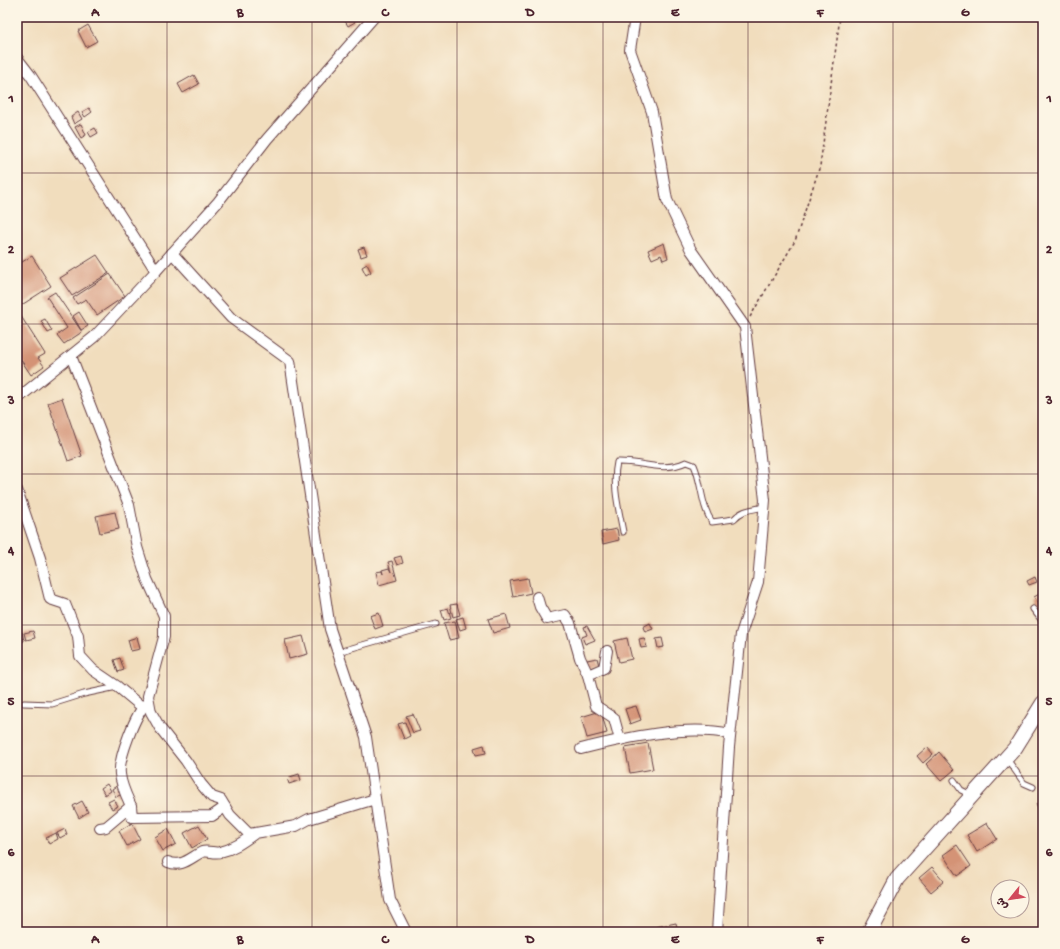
<svg xmlns="http://www.w3.org/2000/svg" width="1060" height="949" viewBox="0 0 1060 949" font-family="'Gochi Hand','Playpen Sans Arabic',sans-serif">
<style>
.building{fill:#d49376}
.lines{fill:none;stroke-linecap:round;stroke-linejoin:round}
.lane-casing{stroke:#633c41;stroke-width:7}
.street-casing{stroke:#633c41;stroke-width:12}
.secondary-casing{stroke:#633c41;stroke-width:16}
.path{stroke:#633c41;stroke-width:1.5;stroke-dasharray:3 3;stroke-linecap:butt}
.lane{stroke:#fff;stroke-width:5}
.street{stroke:#fff;stroke-width:10}
.secondary{stroke:#fff;stroke-width:14}
.grid{fill:none;stroke:#4a1f2b;stroke-width:1;stroke-opacity:0.55}
.neatline{fill:none;stroke:#4a1f2b;stroke-width:1.5}
.grid-label{font-size:13px;text-anchor:middle;font-weight:bold;fill:#4a1f2b}
</style>
<rect width="100%" height="100%" fill="#fcf5e5"/>
<filter id="ink" filterUnits="userSpaceOnUse"><feTurbulence type="fractalNoise" baseFrequency=".025" numOctaves="2"/><feDisplacementMap in="SourceGraphic" scale="8" xChannelSelector="R" yChannelSelector="G"/><feConvolveMatrix kernelMatrix="1 2 1 2 8 2 1 2 1" color-interpolation-filters="sRGB"/></filter>
<filter id="wash" filterUnits="userSpaceOnUse"><feTurbulence type="fractalNoise" baseFrequency=".012" numOctaves="4" result="noise"/><feDisplacementMap in="SourceGraphic" scale="16" xChannelSelector="R" yChannelSelector="G"/><feGaussianBlur stdDeviation="0.9" result="paint"/><feColorMatrix in="noise" values="0 0 0 0 0 0 0 0 0 0 0 0 0 0 0 0 0 1.4 0 .05"/><feComposite in="paint" operator="in"/></filter>
<g filter="url(#wash)">
<rect width="100%" height="100%" fill="#f1ddbd"/>
<g id="blocks">
<!-- building -->
<g class="building">
<path d="M352,17L355,22L348,26L345,21Z"/>
<path d="M88,25L97,41L86,47L78,31Z"/>
<path d="M194,75L199,84L183,93L178,84Z"/>
<path d="M89,108L92,112L85,117L82,112Z"/>
<path d="M78,112L82,119L74,124L71,117Z"/>
<path d="M81,124L86,135L81,138L75,127Z"/>
<path d="M95,128L98,133L91,137L88,132Z"/>
<path d="M664,243L668,258L663,260L661,255L652,259L648,250Z"/>
<path d="M364,247L367,255L361,257L358,249Z"/>
<path d="M97,255L109,273L72,296L60,278Z"/>
<path d="M32,256L51,286L17,308V265Z"/>
<path d="M367,264L371,272L366,275L362,267Z"/>
<path d="M110,274L125,296L97,315L86,299L77,304L73,298Z"/>
<path d="M55,292L82,332L64,344L57,335L67,328L47,297Z"/>
<path d="M17,310L45,354L38,358L44,366L31,375L17,354Z"/>
<path d="M79,312L88,326L81,330L73,316Z"/>
<path d="M45,319L52,331L48,333L41,321Z"/>
<path d="M62,398L82,456L68,461L48,403Z"/>
<path d="M115,512L119,529L100,533L96,516Z"/>
<path d="M617,529L619,540L603,544L601,532Z"/>
<path d="M401,556L403,563L397,565L394,558Z"/>
<path d="M392,561L397,580L379,585L376,572L382,571L383,574L382,570L389,568L391,572L388,562Z"/>
<path d="M1035,577L1037,582L1029,585L1027,581Z"/>
<path d="M528,578L531,593L513,597L510,581Z"/>
<path d="M1043,592V611L1034,597Z"/>
<path d="M457,604L460,615L453,617L450,605Z"/>
<path d="M448,608L451,618L444,620L441,610Z"/>
<path d="M379,613L383,626L375,629L370,616Z"/>
<path d="M506,614L510,628L493,633L488,619Z"/>
<path d="M463,617L466,628L460,630L456,619Z"/>
<path d="M455,621L459,638L449,640L444,623Z"/>
<path d="M650,623L653,629L645,632L643,627Z"/>
<path d="M587,626L595,640L585,644L582,637L587,635L584,627Z"/>
<path d="M33,631L35,638L26,640L24,633Z"/>
<path d="M22,632L24,641L18,643L17,633Z"/>
<path d="M303,636L308,654L289,659L285,640Z"/>
<path d="M137,637L140,649L131,651L128,640Z"/>
<path d="M627,638L632,659L619,662L614,641Z"/>
<path d="M644,638L647,647L641,648L639,639Z"/>
<path d="M662,638L664,647L658,648L656,639Z"/>
<path d="M120,658L124,670L118,672L114,660Z"/>
<path d="M597,658L599,666L589,668L587,660Z"/>
<path d="M636,706L641,720L630,724L625,709Z"/>
<path d="M601,711L607,733L587,738L581,717Z"/>
<path d="M413,714L420,731L413,733L406,716Z"/>
<path d="M405,722L410,736L404,739L398,724Z"/>
<path d="M648,743L653,769L630,773L625,747Z"/>
<path d="M484,745L486,753L476,755L474,748Z"/>
<path d="M927,747L933,754L923,763L917,756Z"/>
<path d="M939,752L954,770L941,781L926,764Z"/>
<path d="M299,774L301,780L289,784L287,778Z"/>
<path d="M107,784L111,791L105,795L101,788Z"/>
<path d="M118,785L122,794L116,797L112,789Z"/>
<path d="M114,799L118,806L112,809L108,802Z"/>
<path d="M1042,800L1043,802V816L1036,804Z"/>
<path d="M82,801L88,812L79,818L73,806Z"/>
<path d="M132,823L140,839L127,846L119,831Z"/>
<path d="M987,823L997,839L977,852L967,835Z"/>
<path d="M199,825L207,839L192,848L184,833Z"/>
<path d="M65,829L67,834L60,838L57,833Z"/>
<path d="M168,829L176,844L163,851L155,837Z"/>
<path d="M56,833L58,839L49,844L46,838Z"/>
<path d="M957,845L971,866L957,876L943,855Z"/>
<path d="M932,867L944,881L931,892L919,878Z"/>
<path d="M676,923L678,932H656V927Z"/>
</g>
</g>
</g>
<g filter="url(#ink)">
<use href="#blocks" fill-opacity="0" stroke="#633c41" stroke-width="1"/>
<g class="lines">
<defs>
<g id="lane">
<path d="M623,532C619,510 612,485 617,462C641,461 663,473 686,462L694,465C702,483 701,506 712,522L734,519C743,509 752,510 764,507"/>
<path d="M1033,609L1043,622"/>
<path d="M338,652L436,624"/>
<path d="M24,703L52,704L84,694L117,687"/>
<path d="M1007,759L1024,783L1033,787"/>
<path d="M954,780L961,790L971,795"/>
</g>
<g id="street">
<path d="M635,17L630,50L652,112L667,200L691,250L745,327L765,500L758,582L741,634L729,747L717,932"/>
<path d="M17,58L31,76L156,271"/>
<path d="M172,253L231,318L290,361L330,629L366,737L390,900L406,932"/>
<path d="M71,356L129,505L137,547L147,579L164,616V637L148,696L151,712L160,728L186,761L201,784L212,797L221,800L230,815L249,834L296,826L309,819L375,799"/>
<path d="M17,399L94,337L156,271L218,202L267,139L374,17"/>
<path d="M17,490L40,558L50,599L65,604L78,636L80,656L93,670L118,687L142,707"/>
<path d="M537,597L540,607L547,619L565,615L570,623L580,658L588,675"/>
<path d="M607,651L604,668L588,675L596,706L614,718L620,740"/>
<path d="M581,749C624,738 687,724 730,734"/>
<path d="M131,806L132,817L212,816L225,807"/>
<path d="M100,828L106,827L131,806C126,795 121,785 120,774C118,759 136,712 147,703"/>
<path d="M168,862C182,868 190,858 202,852C208,850 215,854 220,852C233,849 243,842 254,834"/>
</g>
<path id="secondary" d="M869,932L897,879L1015,748L1043,703"/>
</defs>
<!-- lane casing -->
<use href="#lane" class="lane-casing"/>
<!-- street casing -->
<use href="#street" class="street-casing"/>
<!-- secondary casing -->
<use href="#secondary" class="secondary-casing"/>
<!-- path -->
<path class="path" d="M750,317L795,241L820,166L840,17"/>
<!-- lane -->
<use href="#lane" class="lane"/>
<!-- street -->
<use href="#street" class="street"/>
<!-- secondary -->
<use href="#secondary" class="secondary"/>
</g>
</g>
<!-- grid -->
<path class="grid" d="M167,17V932M312,17V932M457,17V932M603,17V932M748,17V932M893,17V932M17,173H1043M17,324H1043M17,474H1043M17,625H1043M17,776H1043"/>
<!-- margin -->
<rect width="1060" height="949" fill="none" stroke="#fcf5e5" stroke-width="44"/>
<!-- north arrow -->
<g transform="translate(1010 899) rotate(240)"><circle r="19" fill="#fcf5e5" stroke="#b59f9b"/>
<path d="M0-3L7 15L0 10L-7 15Z" fill="#d1495b"/>
<text y="-6" font-size="11" font-weight="bold" text-anchor="middle" fill="#4a1f2b">ش</text>
</g>
<rect x="22" y="22" width="1016" height="905" class="neatline"/>
<g class="grid-label">
<text x="95" y="16">A</text>
<text x="240" y="16">B</text>
<text x="385" y="16">C</text>
<text x="530" y="16">D</text>
<text x="675" y="16">E</text>
<text x="820" y="16">F</text>
<text x="965" y="16">G</text>
<text x="11" y="102">1</text>
<text x="1049" y="102">1</text>
<text x="11" y="253">2</text>
<text x="1049" y="253">2</text>
<text x="11" y="404">3</text>
<text x="1049" y="404">3</text>
<text x="11" y="554">4</text>
<text x="1049" y="554">4</text>
<text x="11" y="705">5</text>
<text x="1049" y="705">5</text>
<text x="11" y="856">6</text>
<text x="1049" y="856">6</text>
<text x="95" y="943">A</text>
<text x="240" y="943">B</text>
<text x="385" y="943">C</text>
<text x="530" y="943">D</text>
<text x="675" y="943">E</text>
<text x="820" y="943">F</text>
<text x="965" y="943">G</text>
</g>
</svg>
